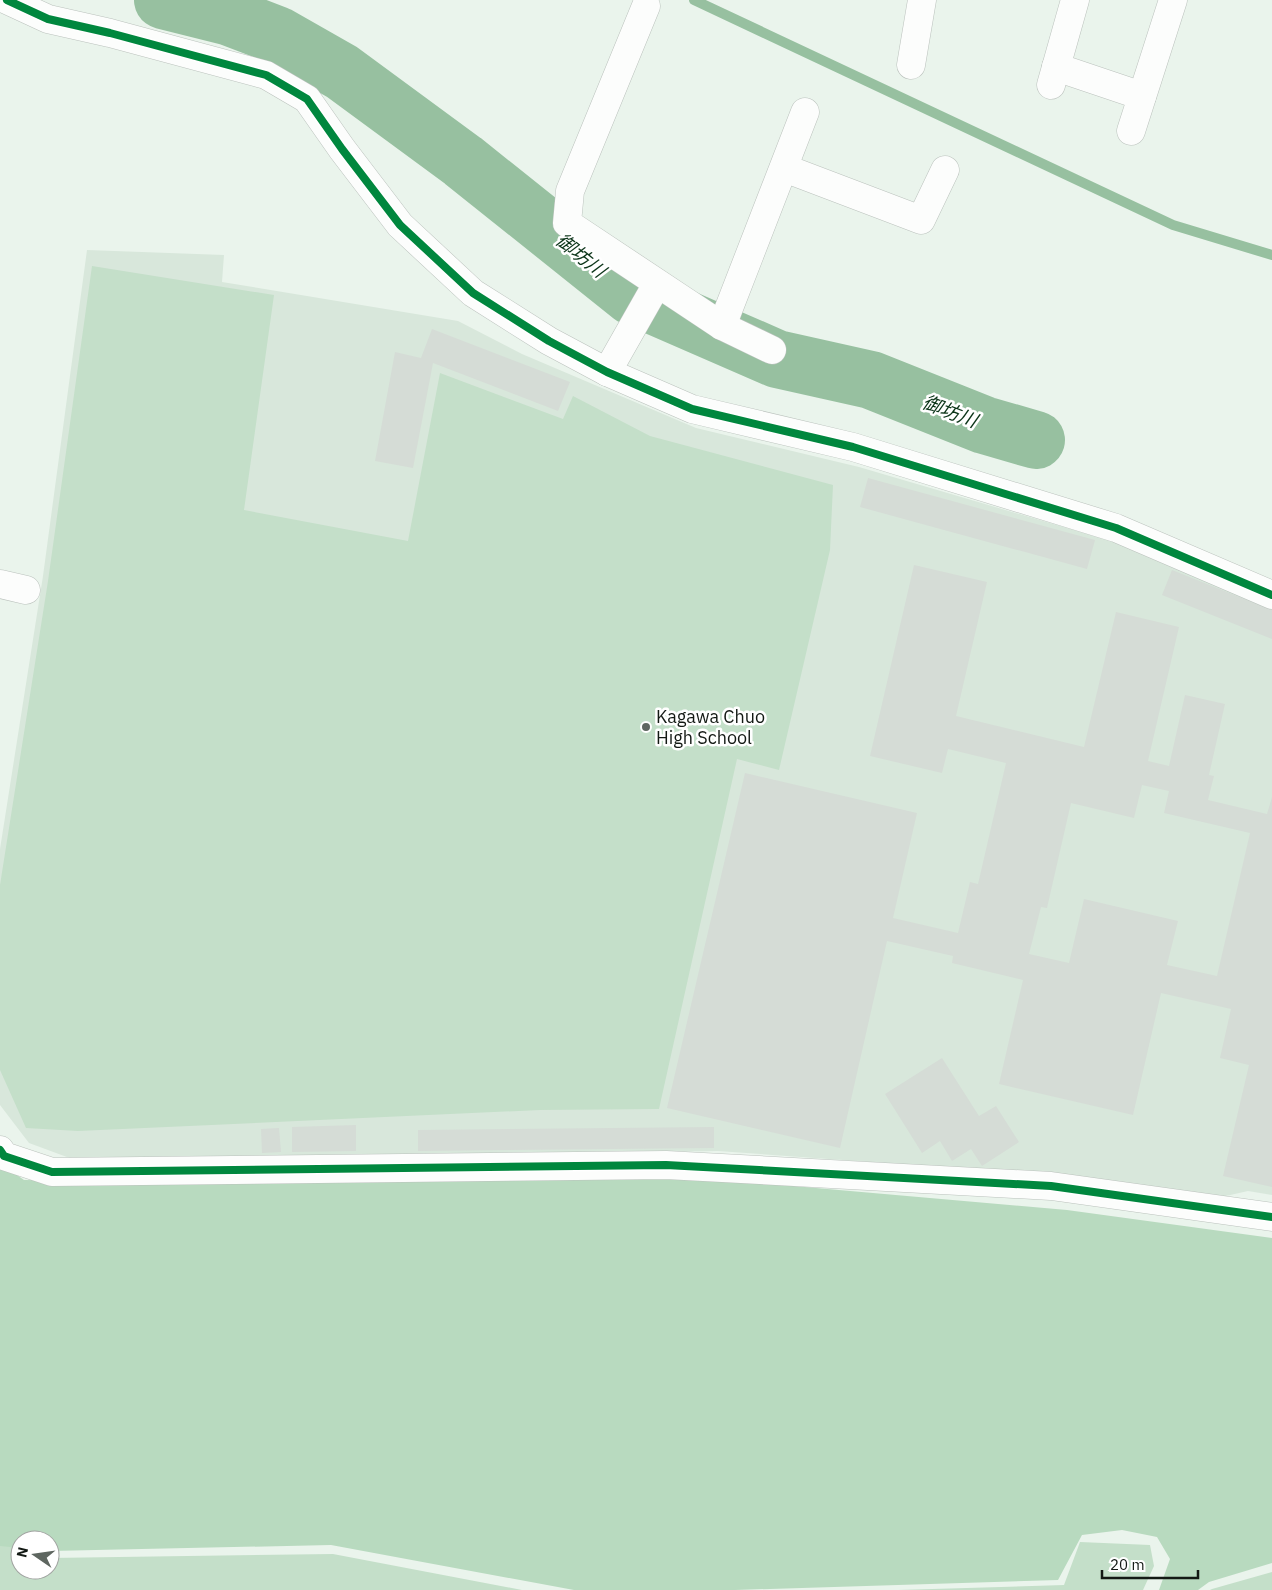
<svg xmlns="http://www.w3.org/2000/svg" width="1272" height="1590" viewBox="0 0 1272 1590" font-family="'IBM Plex Sans','Noto Sans JP',sans-serif">
<style>
.built{fill:#d8e7db}
.green{fill:#c4dfc9}
.forest{fill:#b8dabf}
.lines{fill:none;stroke-linecap:round;stroke-linejoin:round}
.stream{stroke:#97c0a0;stroke-width:10}
.river{stroke:#97c0a0;stroke-width:58}
.building{fill:#d5dcd6;fill-rule:evenodd}
.street-casing{stroke:#bbc2bd;stroke-width:29}
.street{stroke:#fcfdfc;stroke-width:28}
.cycleway-casing{stroke:#fff;stroke-width:11}
.cycleway{stroke:#00873e;stroke-width:8}
.poi-dot{fill:#5e6660;stroke:#fff;stroke-width:2}
.labels{text-anchor:middle;stroke-width:5;stroke-linejoin:round;paint-order:stroke}
.poi-label{font-size:18px;fill:#131914;stroke:#fff;text-anchor:start}
.water-label{font-size:19px;font-style:italic;fill:#0b3418;stroke:#fff}
</style>
<rect width="100%" height="100%" fill="#eaf4ec"/>
<!-- built -->
<path class="built" d="M87,250L224,255L222,282L458,321L522,354L696,428L859,467L1111,541L1272,605V1195L1248,1191L1208,1200L1052,1175L718,1151L75,1160L29,1143L0,1105V849L43,576Z"/>
<!-- green -->
<g class="green">
<path d="M92,266L274,295L244,510L408,541L440,373L563,419L573,396L650,436L833,485L830,550L779,770L737,759L659,1109L540,1110L78,1131L26,1128L0,1070V885L48,581Z"/>
<path d="M0,1537L20,1547V1570H50V1558L333,1554L522,1590H0Z"/>
<path d="M1080,1542L1150,1545L1154,1566L1143,1590H898L1064,1585Z"/>
<path d="M1272,1572V1590H1210L1212,1589Z"/>
</g>
<!-- forest -->
<path class="forest" d="M0,1163L24,1180L124,1181L669,1175L1067,1210L1272,1238V1563L1209,1582L1198,1590H1159L1170,1559L1157,1537L1122,1530L1082,1535L1058,1580L735,1590H574L331,1545L50,1551V1540H20V1548L0,1546Z"/>
<g class="lines">
<!-- stream -->
<path class="stream" d="M694,0L1173,225L1272,255"/>
<!-- river -->
<path class="river" d="M163,0L227,16L277,35L342,72L463,161L632,296L777,359L871,380L984,425L1036,440"/>
</g>
<!-- building -->
<g class="building">
<path d="M432,329L570,382L558,411L433,363L413,468L375,461L395,352L421,358Z"/>
<path d="M868,478L1095,540L1087,569L860,507Z"/>
<path d="M914,565L987,582L956,716L1084,747L1116,612L1179,627L1148,761L1169,766L1185,695L1225,704L1209,775L1214,776L1208,800L1267,814L1272,797V1187L1223,1176L1249,1065L1220,1058L1231,1009L1161,993L1133,1115L999,1084L1023,980L952,963L953,956L887,941L840,1148L667,1108L745,773L917,813L893,918L958,933L970,882L978,884L1006,763L948,749L942,773L870,756ZM1142,785L1169,791L1164,813L1250,833L1217,976L1167,965L1178,921L1084,899L1069,963L1029,954L1041,907L1047,908L1071,803L1134,818Z"/>
<path d="M1172,570L1272,610V639L1162,595Z"/>
<path d="M942,1058L979,1116L996,1106L1019,1142L982,1166L971,1149L952,1161L940,1141L922,1153L885,1094Z"/>
<path d="M356,1125V1151L292,1152V1127Z"/>
<path d="M714,1127V1148L418,1151V1130Z"/>
<path d="M279,1128L281,1152L262,1153L261,1129Z"/>
</g>
<g class="lines">
<defs>
<g id="street">
<path d="M7,0L48,19L110,33L266,75L307,99L342,149L400,225L473,293L549,341L607,372L692,409L853,447L1116,528L1272,595"/>
<path d="M646,6L570,191L567,223L722,326L772,350"/>
<path d="M911,65L922,0"/>
<path d="M1056,67L1142,96"/>
<path d="M1051,85L1075,0"/>
<path d="M1131,131L1173,0"/>
<path d="M784,168L921,220L945,170"/>
<path d="M722,326L805,112"/>
<path d="M607,372L657,284"/>
<path d="M0,584L26,590"/>
<path d="M0,1150L4,1156L52,1172L666,1165L1051,1186L1272,1217"/>
</g>
</defs>
<!-- street casing -->
<use href="#street" class="street-casing"/>
<!-- street -->
<use href="#street" class="street"/>
<defs>
<g id="cycleway">
<path d="M7,0L48,19L110,33L266,75L307,99L342,149L400,225L473,293L549,341L607,372L692,409L853,447L1116,528L1272,595"/>
<path d="M0,1150L4,1156L52,1172L666,1165L1051,1186L1272,1217"/>
</g>
</defs>
<!-- cycleway casing -->
<use href="#cycleway" class="cycleway-casing"/>
<!-- cycleway -->
<use href="#cycleway" class="cycleway"/>
</g>
<!-- markers -->
<circle class="poi-dot" cx="646" cy="727" r="5"/>
<g class="labels">
<!-- poi labels -->
<g class="poi-label">
<text x="656" y="723">Kagawa Chuo<tspan x="656" dy="21">High School</tspan></text>
</g>
<!-- water labels -->
<g class="water-label">
<text transform="translate(581 255) rotate(39)" y="7">御坊川</text>
<text transform="translate(950 411) rotate(21)" y="7">御坊川</text>
</g>
</g>
<!-- north arrow -->
<g transform="translate(35 1555) rotate(283)"><circle r="24" fill="#ffffff" stroke="#a1a3a1"/>
<path d="M0-4L9 19L0 12L-9 19Z" fill="#5e6660"/>
<text y="-8" font-size="14" font-weight="bold" text-anchor="middle" fill="#131914">N</text>
</g>
<!-- scale -->
<path d="M1102 1570v8h96v-8" fill="none" stroke="#131914" stroke-width="2.5"/>
<text x="1110" y="1570" font-size="15" fill="#131914" stroke="#ffffff" stroke-width="4" paint-order="stroke">20 m</text>
</svg>
